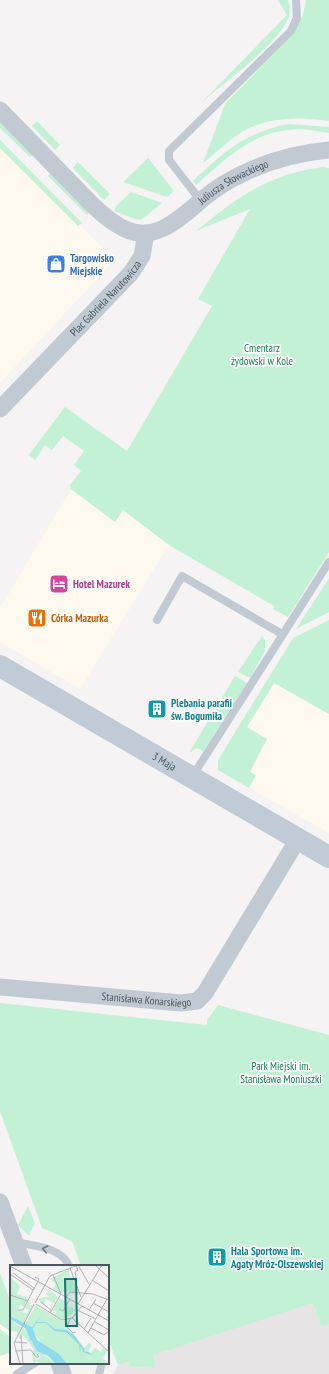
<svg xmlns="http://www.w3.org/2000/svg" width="329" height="1374" viewBox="0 0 329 1374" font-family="'PT Sans Narrow',sans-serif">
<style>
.commercial{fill:#fdf9ef}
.education{fill:#e6e4e5}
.green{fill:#c3f1d5}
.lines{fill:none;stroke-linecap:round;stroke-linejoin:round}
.lane{stroke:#c1cad2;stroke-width:8}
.street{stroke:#c1cad2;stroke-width:17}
.secondary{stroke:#c1cbd6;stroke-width:22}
.oneway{stroke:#6e7983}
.labels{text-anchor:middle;stroke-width:3.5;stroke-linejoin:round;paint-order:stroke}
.street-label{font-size:11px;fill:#4a5661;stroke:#fff}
.shop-label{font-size:11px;font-weight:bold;fill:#366cbe;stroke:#fff;text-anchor:start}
.park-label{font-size:11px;fill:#17864f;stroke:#fff}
.hotel-label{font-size:11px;font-weight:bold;fill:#b23c85;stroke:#fff;text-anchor:start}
.food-label{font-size:11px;font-weight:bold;fill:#c56008;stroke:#fff;text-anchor:start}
.culture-label{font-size:11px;font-weight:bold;fill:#0d838f;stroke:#fff;text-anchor:start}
.inset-road{fill:none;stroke:#b1b4b9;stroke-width:1}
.view{fill:#0f766e;fill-opacity:0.15;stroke:#0f766e;stroke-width:2}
.inset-edge{fill:none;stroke:#4a5661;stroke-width:2}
</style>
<rect width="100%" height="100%" fill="#f5f3f3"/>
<!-- commercial -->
<g class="commercial">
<path d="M0,143L115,260L0,383Z"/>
<path d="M71,489L115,522L123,509L169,545L80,689L0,642V608Z"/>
<path d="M274,683L329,714V833L218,770V760Z"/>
<path d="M0,1273L11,1303V1363H33L37,1374H0Z"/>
</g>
<!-- education -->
<path class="education" d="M313,1303L321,1327L329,1324V1374H113L118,1365Z"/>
<!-- green -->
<g class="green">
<path d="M278,0H288C290,6 291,16 287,21C272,49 227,80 202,102L287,15Z"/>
<path d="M306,0H329V121C301,117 273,117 247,129C233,136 216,153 203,163L225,104L292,35L303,15Z"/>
<path d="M0,120L34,154L30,157L0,128Z"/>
<path d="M37,121L60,145L55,150L32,126Z"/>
<path d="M289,124L329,127V133C316,131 302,128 289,130C251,133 223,161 196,185L193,181C224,152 245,132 289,124Z"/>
<path d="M0,140L82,223L78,226L0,148Z"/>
<path d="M148,158L174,191L167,197L123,182Z"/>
<path d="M78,162L110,194L104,200L73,168Z"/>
<path d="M323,167L329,168V552L288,617L273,609L274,606L169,545L123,510L115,522L71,489L70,485L81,471L74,465L84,451L63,436L52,450L45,445L35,460L29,455L65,407L127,451L212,306L198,299L250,209L196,231C237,197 269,174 323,167Z"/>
<path d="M51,172L91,211L87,215L48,176Z"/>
<path d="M131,192L162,203L141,220L135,219L114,211L116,206Z"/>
<path d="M329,578V612L296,629Z"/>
<path d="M329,620V714L274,683L247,727L267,739L250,772L256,775L249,788L218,770V760L293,638Z"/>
<path d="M262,636L265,640V651L250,678L238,672Z"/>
<path d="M235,676L247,683L203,751L197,748L189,753Z"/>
<path d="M0,1003L207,1025V1020L218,1005L329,1035V1324L321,1327L313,1303L153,1355L156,1368L129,1366L131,1361L118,1365L108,1339V1266H81L72,1241L42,1228L0,1111Z"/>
<path d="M28,1206L35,1223L29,1236L18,1225Z"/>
<path d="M0,1273L11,1303V1332L0,1324Z"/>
<path d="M0,1329L9,1336L11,1333V1352L0,1356Z"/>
</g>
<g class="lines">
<!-- lane -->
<g class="lane">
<path d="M201,201L169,160V151L291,31L297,18L296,0"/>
<path d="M157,620L182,576L282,634"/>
<path d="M192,777L329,562"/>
<path d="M16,1242C33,1246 62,1247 69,1266"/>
<path d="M17,1374L35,1363"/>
<path d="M99,1374L102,1363"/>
</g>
<!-- street -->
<g class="street">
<path id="s1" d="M0,110C24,135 48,159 72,184C88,200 104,219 125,229C156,244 182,216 204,198C215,189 229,180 242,174C270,160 298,153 329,150"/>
<path id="s2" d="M0,409L131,273L142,256L146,233"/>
<path id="s3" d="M0,987L181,1003L197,1001L205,993L298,839"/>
<path d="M0,1202L24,1266"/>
<path d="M59,1363L63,1374"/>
</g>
<!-- secondary -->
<path class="secondary" id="s4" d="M0,666L329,857"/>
</g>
<!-- one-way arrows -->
<defs><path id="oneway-chevron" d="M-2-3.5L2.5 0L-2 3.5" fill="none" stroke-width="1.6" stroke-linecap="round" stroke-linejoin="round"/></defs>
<use class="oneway" href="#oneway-chevron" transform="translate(45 1249) rotate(-167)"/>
<!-- icons -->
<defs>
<symbol id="shop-square" viewBox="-11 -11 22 22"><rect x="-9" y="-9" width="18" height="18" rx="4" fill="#3f7fe0" stroke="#fff"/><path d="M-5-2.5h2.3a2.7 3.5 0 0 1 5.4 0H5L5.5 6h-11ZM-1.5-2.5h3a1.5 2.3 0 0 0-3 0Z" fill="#fff"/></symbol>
<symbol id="hotel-square" viewBox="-11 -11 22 22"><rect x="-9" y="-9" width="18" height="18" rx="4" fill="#d1479c" stroke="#fff"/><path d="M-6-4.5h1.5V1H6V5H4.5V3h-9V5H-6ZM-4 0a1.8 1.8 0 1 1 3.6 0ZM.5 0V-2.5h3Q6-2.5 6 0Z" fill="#fff"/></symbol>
<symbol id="restaurant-square" viewBox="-11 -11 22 22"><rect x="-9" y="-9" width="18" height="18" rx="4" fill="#e8710a" stroke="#fff"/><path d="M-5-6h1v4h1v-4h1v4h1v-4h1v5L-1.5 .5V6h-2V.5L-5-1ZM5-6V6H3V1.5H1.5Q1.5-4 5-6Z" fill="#fff"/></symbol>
<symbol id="building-square" viewBox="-11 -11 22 22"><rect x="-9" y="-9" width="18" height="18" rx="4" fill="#0f9aa8" stroke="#fff"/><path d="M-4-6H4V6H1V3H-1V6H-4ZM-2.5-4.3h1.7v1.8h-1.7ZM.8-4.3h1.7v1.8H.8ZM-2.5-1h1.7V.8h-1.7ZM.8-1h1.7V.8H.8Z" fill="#fff"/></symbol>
</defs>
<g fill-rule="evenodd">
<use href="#shop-square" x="45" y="253" width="22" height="22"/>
<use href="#hotel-square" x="48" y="573" width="22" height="22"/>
<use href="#restaurant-square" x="26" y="607" width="22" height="22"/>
<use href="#building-square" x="146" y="698" width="22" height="22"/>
<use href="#building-square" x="206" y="1246" width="22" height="22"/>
</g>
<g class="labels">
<!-- street labels -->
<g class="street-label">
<text dy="4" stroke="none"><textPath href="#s1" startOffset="297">Juliusza Słowackiego</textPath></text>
<text dy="4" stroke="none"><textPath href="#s2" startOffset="153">Plac Gabriela Narutowicza</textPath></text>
<text dy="4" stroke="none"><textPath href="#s4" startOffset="190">3 Maja</textPath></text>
<text dy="4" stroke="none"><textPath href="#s3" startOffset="147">Stanisława Konarskiego</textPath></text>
</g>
<!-- shop labels -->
<g class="shop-label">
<text x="70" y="262">Targowisko<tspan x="70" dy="13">Miejskie</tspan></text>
</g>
<!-- park labels -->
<g class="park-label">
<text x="262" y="352">Cmentarz<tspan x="262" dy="13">żydowski w Kole</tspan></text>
<text x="281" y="1070">Park Miejski im.<tspan x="281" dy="13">Stanisława Moniuszki</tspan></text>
</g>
<!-- hotel labels -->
<g class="hotel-label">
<text x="73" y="588">Hotel Mazurek</text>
</g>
<!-- food labels -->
<g class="food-label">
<text x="51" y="622">Córka Mazurka</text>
</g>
<!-- culture labels -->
<g class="culture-label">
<text x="171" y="707">Plebania parafii<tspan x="171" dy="13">św. Bogumiła</tspan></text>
<text x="231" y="1255">Hala Sportowa im.<tspan x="231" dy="13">Agaty Mróz-Olszewskiej</tspan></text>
</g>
</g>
<!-- overview -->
<g transform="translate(10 1265)">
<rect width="99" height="99" fill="#f5f3f3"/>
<path d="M59,4L60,13L56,12L55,14L54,11L52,12L56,16L62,13L69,27L55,26L52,29L43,24L46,19L40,14ZM0,12L10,21L7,29L18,33L14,42L10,40L8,45L17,49L19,45L15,43L18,37L21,38L19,40H23L13,59L0,51ZM35,23L46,30L48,34H45V39L36,34L34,39L30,37L29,34L34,32H40L34,28H39ZM50,33L57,37L59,35L57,40L66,45L54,55L44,50L47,47L42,45ZM26,41L53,56H59L57,61L74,83L79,78L82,80L78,86L81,88L85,83L91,87L93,82L97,86L93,93L99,99H57L49,89L33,81L23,66L25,58L22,62L15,59ZM0,54L12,63L5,74L8,67L0,66ZM13,62L28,85L46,99H28L27,95L31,92L27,88L24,90L27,95L24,99L22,89L24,84L13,70L11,74L8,73Z" fill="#c3f1d5"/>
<path d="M31,50L27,57H36L45,64L57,65L65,71L75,85L73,86L78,87L84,91L73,87L71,81L70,89L69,80L58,68L45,66L36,58H26L23,64L27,75L49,89L57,99H46L38,91L27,86L21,75L18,76L20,74L15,63L0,54V51L22,62Z" fill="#90daee"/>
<path class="inset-road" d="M68,0L79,19M85,0L99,13M0,1L99,56M60,3L71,32M3,8L24,23M0,9L23,25M43,10L51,29M64,15L66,12L65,7L68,5L66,1M82,15L99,26M0,30L18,36M56,32L60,27L83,29L99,35M31,37L42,46M25,38L40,11L68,0M83,38L99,47M26,39L52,55L62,53M68,39L92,0M49,44L53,46L60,34M8,45H13L29,14L25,12M79,45L86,34M69,46L86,54M40,48L51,29M62,53L99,87M62,53L72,41M60,54L57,62L63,68L66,67M85,57L99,65M81,63L94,70L99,66M74,64L81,53M78,68L97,34M11,70L13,99M5,77L17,78M5,86L21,85L26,92H29L27,89M10,99L4,78L24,39"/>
<path class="view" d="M55,14H66L67,61H56Z"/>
<rect width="99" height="99" class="inset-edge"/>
</g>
</svg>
